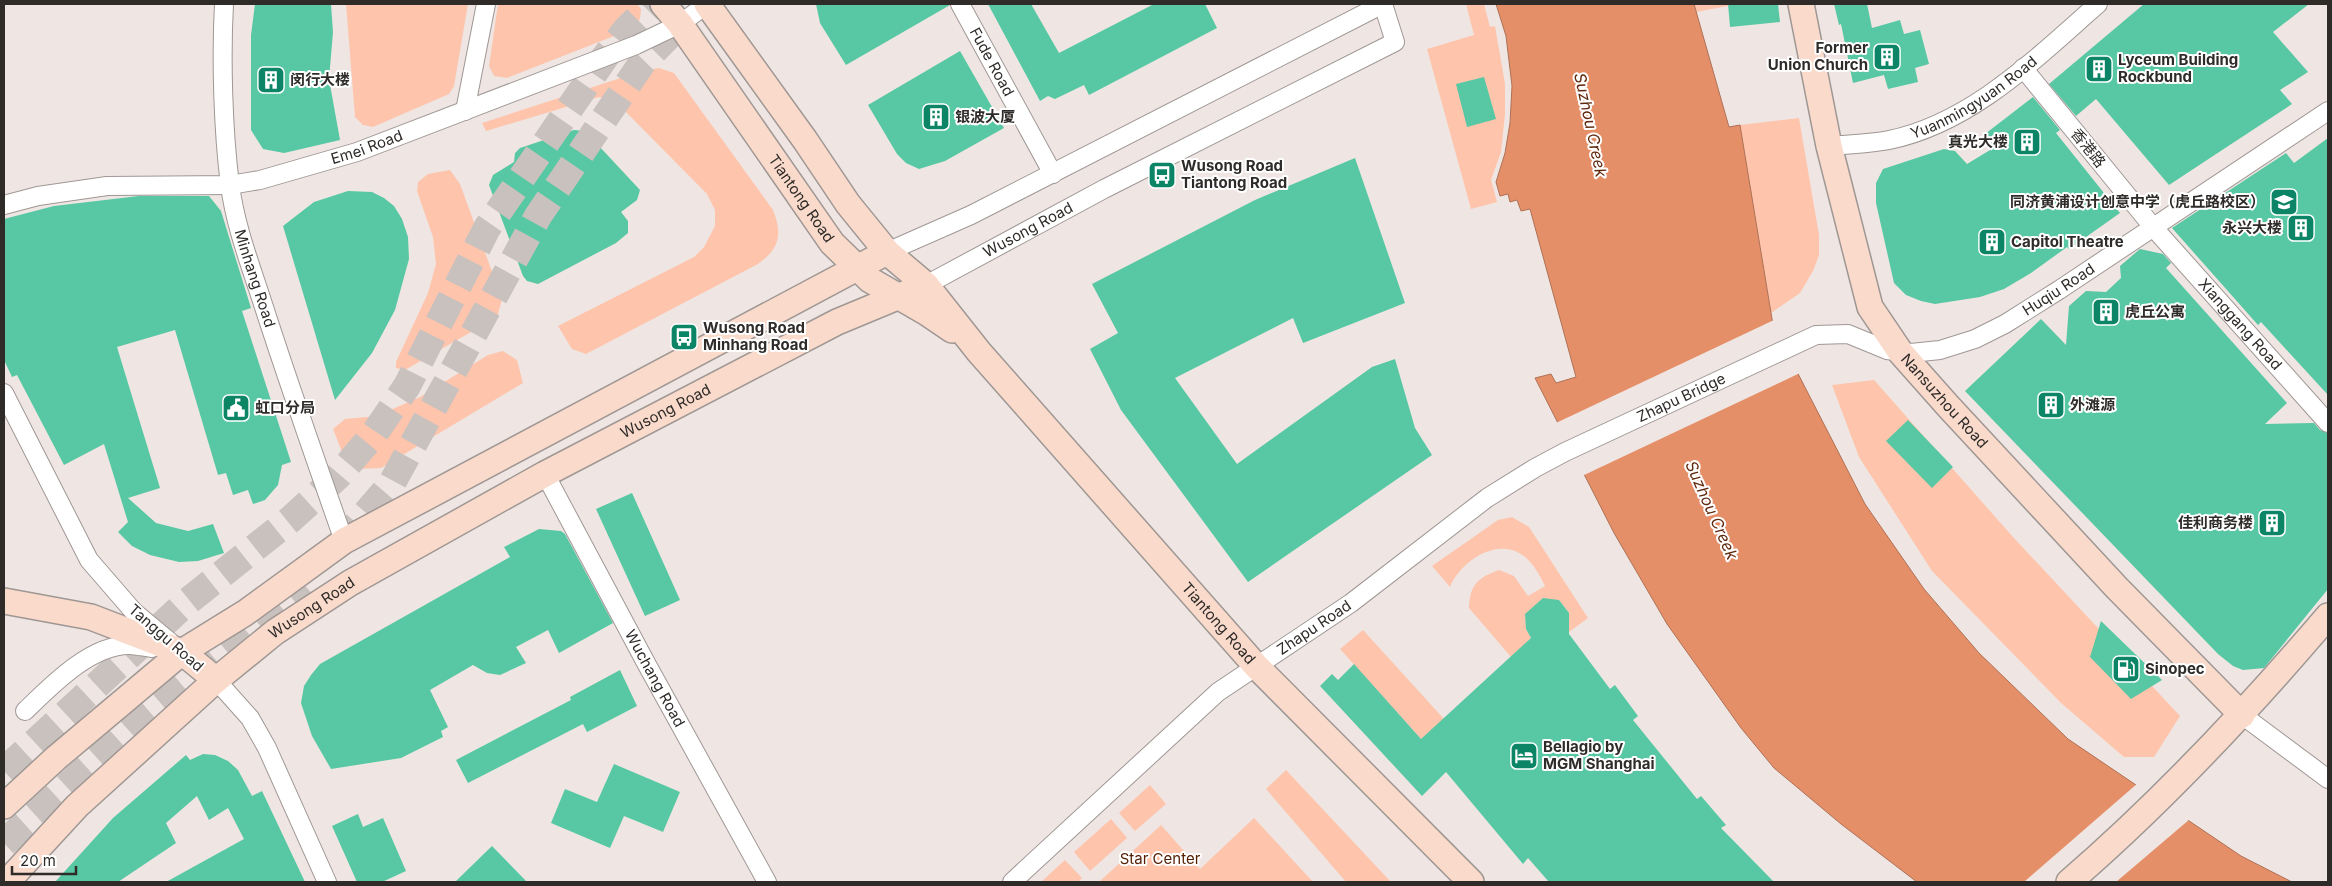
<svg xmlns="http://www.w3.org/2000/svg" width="2332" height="886" viewBox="0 0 2332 886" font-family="Inter,'Noto Sans SC',sans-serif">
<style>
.green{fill:#fec4ac}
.water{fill:#e58f69;stroke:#ae7156}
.pier{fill:#efe6e3}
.building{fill:#57c8a3}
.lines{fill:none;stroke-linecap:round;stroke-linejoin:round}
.primary-tunnel{stroke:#c8c1be;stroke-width:28;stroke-dasharray:28 14;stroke-linecap:butt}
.street-casing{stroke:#9f9794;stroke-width:20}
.secondary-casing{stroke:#9f9794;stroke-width:28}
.street{stroke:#fff;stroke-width:18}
.secondary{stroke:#f9dacb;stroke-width:25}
.labels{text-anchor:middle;stroke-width:4;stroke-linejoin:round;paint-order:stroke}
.poi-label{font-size:15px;font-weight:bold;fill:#2e2b29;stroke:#fff;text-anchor:start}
.street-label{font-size:15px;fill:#2e2b29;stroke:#fff}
.park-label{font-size:15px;fill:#531d01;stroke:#fff}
.water-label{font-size:16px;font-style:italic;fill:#60290e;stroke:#fff}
</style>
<rect width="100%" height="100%" fill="#efe6e3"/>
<!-- green -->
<g class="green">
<path d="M346,4H468L454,86L449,94L373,127L363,125L355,117Z"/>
<path d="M498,4H637L641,9L640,19L632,29L507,78L494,76L489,66Z"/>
<path d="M1466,4H1484L1490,27L1495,26L1505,84V114L1501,152L1491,180L1497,202L1471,209L1427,49L1474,35Z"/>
<path d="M1694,4H1728V6L1696,12Z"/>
<path d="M659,68L674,73L773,210C783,235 779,249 758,264L586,354L572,349L558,326L694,257L704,247L715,226V210L707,194L614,100L599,97L486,131L482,123L642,71Z"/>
<path d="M1799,118L1819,235V255L1813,271L1800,293L1771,313L1740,125Z"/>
<path d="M450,170L460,184L502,299L498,314L492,320L405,370L396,368V362L428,293L436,264L433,237L417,191L418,182L428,174Z"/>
<path d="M503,351L517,360L523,383L381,468L356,469L342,452L333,429L345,419L377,416L420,397L488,355Z"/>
<path d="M1874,380L2014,538L2180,716L2154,757H2124L2061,703L1932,571L1859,457L1832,385Z"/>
<path d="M1512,517L1529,527L1588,618L1569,632V613L1559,600L1525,614L1526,629L1531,638L1511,657L1469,608C1470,585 1477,578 1499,570L1514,576L1528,596L1545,586C1539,574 1532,560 1519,553C1493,539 1460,563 1450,587L1432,566L1498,520Z"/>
<path d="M1363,630L1444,719L1421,739L1340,649Z"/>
<path d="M1286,770L1391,882H1346L1266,789Z"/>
<path d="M1150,785L1166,804L1135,831L1119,813Z"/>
<path d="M1254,818L1313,882H1099L1161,825L1200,869Z"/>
<path d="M1111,819L1127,838L1090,871L1074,852Z"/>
<path d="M1065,860L1082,878L1078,882H1041Z"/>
</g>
<!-- water -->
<path class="water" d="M1496,4H1694L1729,127L1740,125L1773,325L1865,504L1924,589L1979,653L2068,739L2241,856L2292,882H1917L1841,824L1774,768L1741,728L1667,624L1614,533L1535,378L1551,374L1556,383L1576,377L1530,209L1521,211L1517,200L1510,202L1508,194L1500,196L1496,182L1505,153L1510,123L1512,86L1506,36Z"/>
<!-- pier -->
<g class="pier">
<path d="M1774,320L1800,373L1582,476L1556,423Z"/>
<path d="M2138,783L2190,819L2116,882H2024Z"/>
</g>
<!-- building -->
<g class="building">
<path d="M255,4H331L333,32L329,79L340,140L284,153L263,149L251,130V35Z"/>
<path d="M816,4H949L950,5L846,65L820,23Z"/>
<path d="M988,4H1031L1059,53L1154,4H1205L1217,28L1089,95L1084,85L1055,99L1048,96L1040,101Z"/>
<path d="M1728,4H1778L1780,22L1730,27Z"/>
<path d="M1834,4H1867L1872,28L1900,20L1904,34L1920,30L1929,64L1915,68L1918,82L1888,89L1884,75L1853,83L1841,24L1839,25Z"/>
<path d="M2144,4H2309L2273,32L2308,72L2280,90L2292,104L2169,185L2096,99L2076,116L2049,84Z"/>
<path d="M960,51L1004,128L945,161L919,169L906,163L897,154L868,105Z"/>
<path d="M1484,77L1496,119L1467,127L1456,84Z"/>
<path d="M2033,97L2060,130L2056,133L2120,213L2069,249L2067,247L2031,273L2004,289L1980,297L1935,304L1921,301L1906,295L1894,283L1876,203V183L1883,169L1944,149L1955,151L1967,164L1995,147L1985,134Z"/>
<path d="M574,130L585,131L640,190L637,200L621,212L628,221V233L616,243L538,284L527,281L523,276L489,185L493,175L514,162L515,153L520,148Z"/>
<path d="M2328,138V395L2261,322L2258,325L2172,228L2286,153L2294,163Z"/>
<path d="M1355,158L1405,303L1303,343L1293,318L1175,378L1237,464L1372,367L1395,359L1415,428L1432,455L1248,582L1121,410L1090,349L1118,333L1092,284L1255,200Z"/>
<path d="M348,191L372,192L384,198L394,206L402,219L408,237L409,259L395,310L372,353L335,400L283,226L314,202Z"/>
<path d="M139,196H209L221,211L251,308L242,311L291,462L282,465L278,485L265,500L253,504L248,490L233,495L226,473L218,475L175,330L117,347L160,488L128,498L156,523L188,531L213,524L224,553L198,561L179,562L150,555L132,546L118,532L128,522L104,444L64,465L17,375L12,377L4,360V219L54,206Z"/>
<path d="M2140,249L2163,254L2171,263L2166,268L2287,403L2265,424L2314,423L2320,430L2328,433V589L2264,668L2243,670L2233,666L2218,654L1965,391L2041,319L2066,345L2069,306L2086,291L2106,292L2121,278L2120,266Z"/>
<path d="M1908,420L1953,467L1932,488L1886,441Z"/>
<path d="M632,493L680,600L645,616L596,509Z"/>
<path d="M539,529L561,531L565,534L613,623L559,653L548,630L516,647L526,663L500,675L487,673L473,665L430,690L448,727L441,731L443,737L401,758L331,769L312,736L301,703L304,686L311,675L320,664L510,557L504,547Z"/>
<path d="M1543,598L1559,600L1569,613V634L1610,689L1615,685L1638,716L1633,720L1697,799L1701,796L1726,825L1721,828L1774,882H1549L1528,858L1523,864L1446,772L1422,796L1320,686L1332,674L1338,680L1354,664L1421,739L1531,638L1526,629L1525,614Z"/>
<path d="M2101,621L2162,680L2131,699L2090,657Z"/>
<path d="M620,670L637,706L587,732L583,724L468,783L456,760L571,700L570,697Z"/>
<path d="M203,754L215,755L228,761L238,770L252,796L262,791L305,882H166L244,839L228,808L209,820L197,796L166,823L176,843L118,882H55L113,818L186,755L190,760Z"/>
<path d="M614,764L680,792L663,832L624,816L610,848L551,823L565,789L597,802Z"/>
<path d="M358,814L363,827L383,818L406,871L382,882H357L332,826Z"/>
<path d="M492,846L527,882H455Z"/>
</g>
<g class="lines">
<!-- primary-tunnel -->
<g class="primary-tunnel">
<path d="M339,545L392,483L538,216L642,63L688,16"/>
<path d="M4,771L187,602L291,519L338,476L374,434L407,386L487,228L605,57L626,30L652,4"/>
<path d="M4,843L137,723L303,583"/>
</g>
<defs>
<g id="street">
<path id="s1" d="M224,4C221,59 223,130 230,185C235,225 250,264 262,301C288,382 316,461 344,541"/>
<path id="s2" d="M960,4L1053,174"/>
<path id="s3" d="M2023,68L2153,227L2328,423"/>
<path d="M465,111L486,4"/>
<path id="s4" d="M1829,146C1849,144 1870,144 1889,140C1972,123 2037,57 2098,4"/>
<path id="s5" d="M4,205L38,196L107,186L230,185L260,180L357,152L636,45L680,24L707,4"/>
<path d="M887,252L971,215L1383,4"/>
<path id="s6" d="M926,285L1104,189L1395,42L1383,4"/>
<path d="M4,393L89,560L134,612L170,642"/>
<path id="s7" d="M545,474L646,663L767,882"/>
<path d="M216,680L250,718L267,748L327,882"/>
<path d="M25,711C51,686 90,645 129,645C136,645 144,647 152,648"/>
<path d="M2242,715L2328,779"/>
<path id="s8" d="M1012,882L1218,692L1351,603L1487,498L1535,468L1565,452L1816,335L1848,334L1887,350L1911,353L1940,350L1975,339L2005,324L2059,290L2328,111"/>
</g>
<g id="secondary">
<path id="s9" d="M663,4L680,24L832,243L870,280L927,313L952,330"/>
<path id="s10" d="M707,4L805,140L848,204L887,252L926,285L979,352L1256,666L1471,882"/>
<path id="s11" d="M1801,4L1829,146L1870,307L1901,353L1948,406L2117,588L2242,715"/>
<path d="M4,601L91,617L182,652L216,680"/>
<path d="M4,806L56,758L182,652L245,613L344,541L887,252"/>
<path id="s12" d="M7,882L77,806L216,680L275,632L350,583L545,474L837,322L926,285"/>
<path d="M2069,882C2163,801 2247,711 2328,616"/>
</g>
</defs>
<!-- street casing -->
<use href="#street" class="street-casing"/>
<!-- secondary casing -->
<use href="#secondary" class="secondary-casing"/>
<!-- street -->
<use href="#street" class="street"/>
<!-- secondary -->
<use href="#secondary" class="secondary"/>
</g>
<!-- icons -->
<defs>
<symbol id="building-square" viewBox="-11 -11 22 22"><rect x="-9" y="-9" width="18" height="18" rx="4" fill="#0b8566" stroke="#fff"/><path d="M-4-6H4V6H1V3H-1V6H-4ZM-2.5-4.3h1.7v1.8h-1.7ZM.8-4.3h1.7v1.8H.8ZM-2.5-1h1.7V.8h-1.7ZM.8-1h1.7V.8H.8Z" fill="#fff"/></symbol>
<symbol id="bus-square" viewBox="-11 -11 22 22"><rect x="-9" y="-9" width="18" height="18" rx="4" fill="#0b8566" stroke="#fff"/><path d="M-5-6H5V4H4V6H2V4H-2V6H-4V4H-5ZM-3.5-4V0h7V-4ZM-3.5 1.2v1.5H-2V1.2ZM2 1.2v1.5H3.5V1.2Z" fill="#fff"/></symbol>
<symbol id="school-square" viewBox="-11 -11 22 22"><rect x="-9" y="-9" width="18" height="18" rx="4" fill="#0b8566" stroke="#fff"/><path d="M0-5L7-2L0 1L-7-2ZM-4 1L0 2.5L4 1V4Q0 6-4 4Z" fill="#fff"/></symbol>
<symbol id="civic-square" viewBox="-11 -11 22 22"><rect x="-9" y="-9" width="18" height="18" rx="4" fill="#0b8566" stroke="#fff"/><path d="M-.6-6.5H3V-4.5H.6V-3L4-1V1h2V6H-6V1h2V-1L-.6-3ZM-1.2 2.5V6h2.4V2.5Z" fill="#fff"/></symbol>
<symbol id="fuel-square" viewBox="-11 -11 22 22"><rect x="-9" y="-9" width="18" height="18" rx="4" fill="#0b8566" stroke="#fff"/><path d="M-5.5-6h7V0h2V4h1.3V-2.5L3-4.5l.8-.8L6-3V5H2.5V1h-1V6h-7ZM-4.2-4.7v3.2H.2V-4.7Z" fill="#fff"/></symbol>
<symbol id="hotel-square" viewBox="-11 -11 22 22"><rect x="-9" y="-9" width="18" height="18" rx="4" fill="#0b8566" stroke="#fff"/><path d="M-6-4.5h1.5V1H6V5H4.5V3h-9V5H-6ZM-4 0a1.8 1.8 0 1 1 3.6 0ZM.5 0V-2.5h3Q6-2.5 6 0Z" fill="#fff"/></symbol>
</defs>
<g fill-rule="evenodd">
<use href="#building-square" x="1871" y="41" width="32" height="32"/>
<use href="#building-square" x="2083" y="53" width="32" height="32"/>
<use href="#building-square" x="255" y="64" width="32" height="32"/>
<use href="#building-square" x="920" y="101" width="32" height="32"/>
<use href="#building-square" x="2011" y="126" width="32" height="32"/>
<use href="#bus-square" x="1146" y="159" width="32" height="32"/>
<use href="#school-square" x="2268" y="186" width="32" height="32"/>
<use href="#building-square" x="2285" y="212" width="32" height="32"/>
<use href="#building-square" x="1976" y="226" width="32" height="32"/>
<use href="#building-square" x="2090" y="296" width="32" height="32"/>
<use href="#bus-square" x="668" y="321" width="32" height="32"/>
<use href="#building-square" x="2035" y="389" width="32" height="32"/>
<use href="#civic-square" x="220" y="392" width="32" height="32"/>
<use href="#building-square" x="2256" y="507" width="32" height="32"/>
<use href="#fuel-square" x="2110" y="653" width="32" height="32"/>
<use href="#hotel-square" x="1508" y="740" width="32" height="32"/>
</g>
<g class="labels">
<!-- poi labels -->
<g class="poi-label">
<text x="1868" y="53" text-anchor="end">Former<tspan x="1868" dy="17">Union Church</tspan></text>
<text x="2118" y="65">Lyceum Building<tspan x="2118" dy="17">Rockbund</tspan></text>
<text x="290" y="85">闵行大楼</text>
<text x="955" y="122">银波大厦</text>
<text x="2008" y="147" text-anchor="end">真光大楼</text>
<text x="1181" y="171">Wusong Road<tspan x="1181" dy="17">Tiantong Road</tspan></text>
<text x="2265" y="207" text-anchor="end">同济黄浦设计创意中学（虎丘路校区）</text>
<text x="2282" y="233" text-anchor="end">永兴大楼</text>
<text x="2011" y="247">Capitol Theatre</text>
<text x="2125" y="317">虎丘公寓</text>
<text x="703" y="333">Wusong Road<tspan x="703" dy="17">Minhang Road</tspan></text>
<text x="2070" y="410">外滩源</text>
<text x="255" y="413">虹口分局</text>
<text x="2253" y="528" text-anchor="end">佳利商务楼</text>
<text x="2145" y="674">Sinopec</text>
<text x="1543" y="752">Bellagio by<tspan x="1543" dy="17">MGM Shanghai</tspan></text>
</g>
<!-- street labels -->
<g class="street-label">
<text dy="5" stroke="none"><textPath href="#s2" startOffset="66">Fude Road</textPath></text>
<text dy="5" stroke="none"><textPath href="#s4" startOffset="156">Yuanmingyuan Road</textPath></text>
<text dy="5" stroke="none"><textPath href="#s5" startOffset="370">Emei Road</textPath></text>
<text transform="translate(2088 148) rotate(51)" y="5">香港路</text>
<text dy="5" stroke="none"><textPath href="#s9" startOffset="239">Tiantong Road</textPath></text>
<text dy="5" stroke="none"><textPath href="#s6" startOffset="116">Wusong Road</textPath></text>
<text dy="5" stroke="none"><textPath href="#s1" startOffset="278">Minhang Road</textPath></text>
<text dy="5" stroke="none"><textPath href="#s8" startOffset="1241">Huqiu Road</textPath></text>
<text dy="5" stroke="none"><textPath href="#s3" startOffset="336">Xianggang Road</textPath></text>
<text dy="5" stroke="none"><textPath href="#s8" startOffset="831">Zhapu Bridge</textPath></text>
<text dy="5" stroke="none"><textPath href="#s11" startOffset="431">Nansuzhou Road</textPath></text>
<text dy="5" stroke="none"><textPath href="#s12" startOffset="816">Wusong Road</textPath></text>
<text dy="5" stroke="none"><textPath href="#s12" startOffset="411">Wusong Road</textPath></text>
<text dy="5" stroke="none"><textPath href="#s10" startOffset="805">Tiantong Road</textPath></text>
<text dy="5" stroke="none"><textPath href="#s8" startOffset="396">Zhapu Road</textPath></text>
<text transform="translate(166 638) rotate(41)" y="5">Tanggu Road</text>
<text dy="5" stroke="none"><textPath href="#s7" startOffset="232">Wuchang Road</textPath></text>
</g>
<!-- park labels -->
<g class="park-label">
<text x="1160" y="864">Star Center</text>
</g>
<!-- water labels -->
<g class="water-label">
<text transform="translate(1591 125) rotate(78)" y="6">Suzhou Creek</text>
<text transform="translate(1712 510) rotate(66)" y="6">Suzhou Creek</text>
</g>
</g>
<!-- border -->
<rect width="2332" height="886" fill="none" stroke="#2e2b29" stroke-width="10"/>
<!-- scale -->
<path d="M12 866v8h64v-8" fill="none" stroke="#2e2b29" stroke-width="2.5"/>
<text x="20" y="866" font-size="15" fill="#2e2b29" stroke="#ffffff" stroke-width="4" paint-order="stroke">20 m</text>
</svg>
